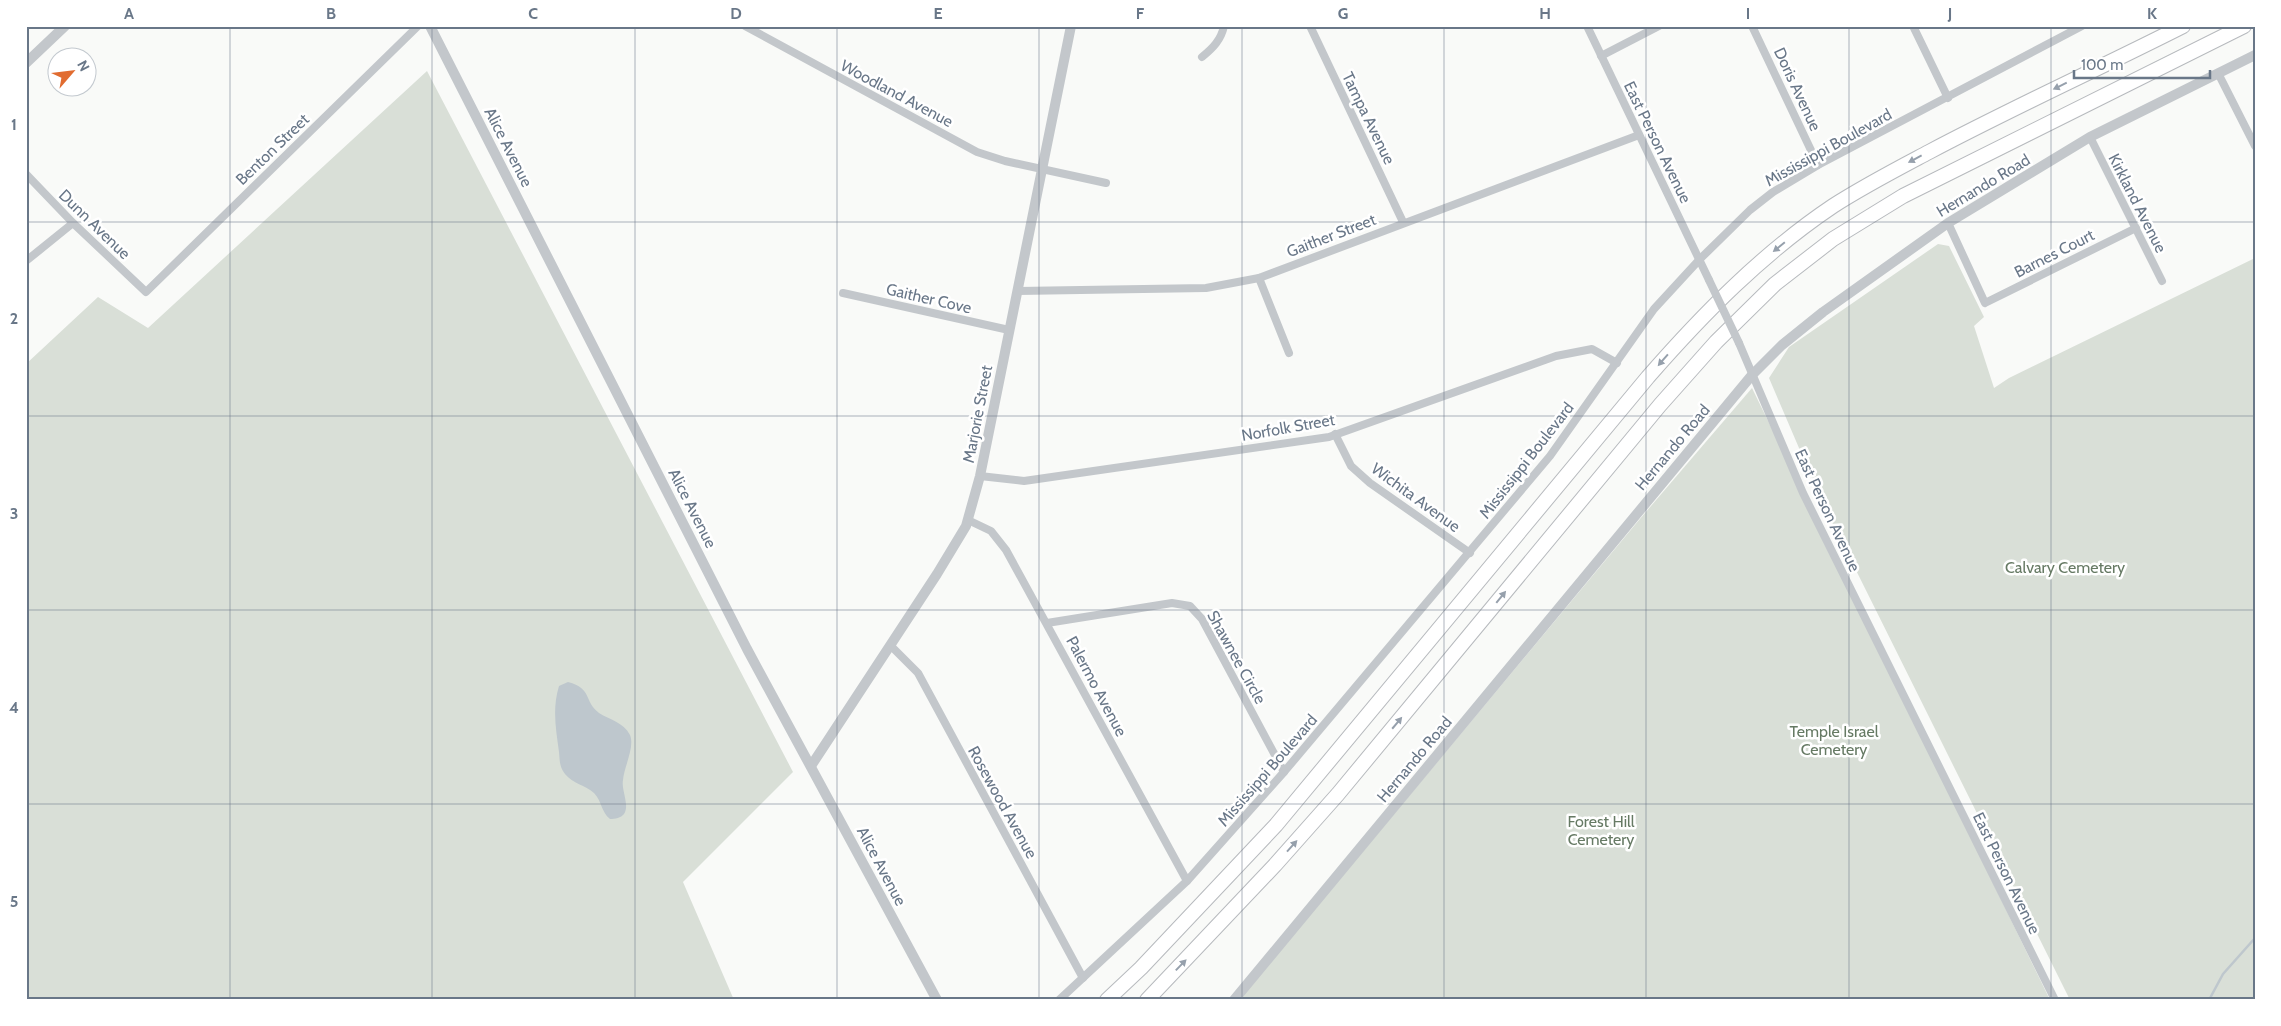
<svg xmlns="http://www.w3.org/2000/svg" width="2281" height="1026" viewBox="0 0 2281 1026" font-family="Cabin,sans-serif">
<style>
.green{fill:#d9dfd7}
.water{fill:#bec7cd}
.lines{fill:none;stroke-linecap:round;stroke-linejoin:round}
.stream{stroke:#bec7cd;stroke-width:2.5}
.motorway-casing{stroke:#b7babe;stroke-width:16}
.minor{stroke:#c3c7cb;stroke-width:8}
.tertiary{stroke:#c3c7cb;stroke-width:10}
.motorway{stroke:#fff;stroke-width:14}
.minor-bridge{stroke:#c3c7cb;stroke-width:8}
.oneway{fill:#96a0ac}
.grid{fill:none;stroke:#697788;stroke-width:1;stroke-opacity:0.55}
.labels{text-anchor:middle;stroke-width:5;stroke-linejoin:round;paint-order:stroke}
.street-label{font-size:16px;fill:#697788;stroke:#fff}
.park-label{font-size:16px;fill:#667a64;stroke:#fff}
.neatline{fill:none;stroke:#697788;stroke-width:2}
.grid-label{font-size:16px;text-anchor:middle;font-weight:bold;fill:#697788}
</style>
<rect width="100%" height="100%" fill="#f9faf8"/>
<!-- green -->
<g class="green">
<path d="M427,71L793,772L683,882L734,1000H26V364L98,297L148,328Z"/>
<path d="M1938,244L1949,246L1984,317L1974,326L1994,388L2009,378L2255,258V1000H2070L1823,504L1769,378L1789,347Z"/>
<path d="M1752,388L2050,1000H1239L1639,520Z"/>
</g>
<!-- water -->
<path class="water" d="M568,682C593,689 583,700 599,713C610,720 623,722 630,735C635,747 624,767 623,780C621,790 630,805 624,814C621,818 615,819 610,819C601,812 602,801 594,793C585,785 573,784 565,774C559,766 560,761 559,752C556,729 552,709 559,686Z"/>
<g class="lines">
<!-- stream -->
<path class="stream" d="M2209,1000L2223,974L2255,938"/>
<defs>
<g id="motorway">
<path d="M1107,1000L1141,968L1276,825L1648,377C1703,314 1763,253 1833,206C1864,186 1897,169 1929,152C2012,108 2098,69 2183,26"/>
<path d="M1147,1000L1275,865L1338,794L1660,405L1716,342L1775,284L1833,239L1903,196L2244,26"/>
</g>
</defs>
<!-- motorway casing -->
<use href="#motorway" class="motorway-casing"/>
<!-- minor -->
<g class="minor">
<path d="M745,26L977,152L1005,161L1106,183"/>
<path d="M1310,26L1403,222"/>
<path d="M1587,26L1709,280"/>
<path d="M1752,26L1818,165"/>
<path d="M1913,26L1948,98"/>
<path d="M1601,56L1659,26"/>
<path d="M1202,57C1213,48 1221,40 1224,26"/>
<path d="M2218,73L2255,146"/>
<path d="M2090,137L2162,281"/>
<path d="M26,174L73,223L146,292L418,26"/>
<path d="M1948,223L1985,303L2136,228"/>
<path d="M26,261L73,223"/>
<path d="M1259,278L1289,353"/>
<path d="M1018,291L1206,288L1259,278L1639,135"/>
<path d="M843,293L1009,330"/>
<path d="M1739,343L1803,493L2055,1000"/>
<path d="M1335,434L1351,466L1370,483L1470,553"/>
<path d="M980,476L1024,481L1329,437L1556,356L1592,349L1617,363"/>
<path d="M968,520L991,531L1006,550L1187,881"/>
<path d="M1047,623L1172,603L1190,606L1202,619L1284,772"/>
<path d="M891,646L918,673L1083,978"/>
<path d="M1059,1000L1187,881L1284,772L1550,456L1654,309L1700,259L1750,210L1773,192L1818,165L2082,26"/>
</g>
<!-- tertiary -->
<g class="tertiary">
<path d="M430,26L747,649L937,1000"/>
<path d="M26,63L65,26"/>
<path d="M811,766L937,574L966,526L980,476L1071,26"/>
<path d="M1234,1000L1752,375L1782,345L1823,312L1948,223L2090,137L2255,55"/>
</g>
<!-- motorway -->
<use href="#motorway" class="motorway"/>
<!-- minor-bridge -->
<path class="minor-bridge" d="M1709,280L1739,343"/>
</g>
<!-- one-way arrows -->
<defs><path id="oneway-solid" d="M-6-.8H1V-3.2L6.5 0L1 3.2V.8H-6Z" transform="scale(1.25)"/></defs>
<g class="oneway">
<use href="#oneway-solid" transform="translate(2060 86) rotate(154)"/>
<use href="#oneway-solid" transform="translate(1915 159) rotate(152)"/>
<use href="#oneway-solid" transform="translate(1779 247) rotate(141)"/>
<use href="#oneway-solid" transform="translate(1663 360) rotate(131)"/>
<use href="#oneway-solid" transform="translate(1501 597) rotate(-51)"/>
<use href="#oneway-solid" transform="translate(1397 723) rotate(-50)"/>
<use href="#oneway-solid" transform="translate(1292 846) rotate(-48)"/>
<use href="#oneway-solid" transform="translate(1181 965) rotate(-46)"/>
</g>
<!-- grid -->
<path class="grid" d="M230,26V1000M432,26V1000M635,26V1000M837,26V1000M1039,26V1000M1242,26V1000M1444,26V1000M1646,26V1000M1849,26V1000M2051,26V1000M26,222H2255M26,416H2255M26,610H2255M26,804H2255"/>
<g class="labels">
<!-- street labels -->
<g class="street-label">
<text transform="translate(1798 89) rotate(65)" y="6">Doris Avenue</text>
<text transform="translate(897 93) rotate(28)" y="6">Woodland Avenue</text>
<text transform="translate(1369 118) rotate(64)" y="6">Tampa Avenue</text>
<text transform="translate(1658 142) rotate(64)" y="6">East Person Avenue</text>
<text transform="translate(509 147) rotate(63)" y="6">Alice Avenue</text>
<text transform="translate(1828 147) rotate(-29)" y="6">Mississippi Boulevard</text>
<text transform="translate(272 149) rotate(-44)" y="6">Benton Street</text>
<text transform="translate(1983 185) rotate(-31)" y="6">Hernando Road</text>
<text transform="translate(2138 203) rotate(63)" y="6">Kirkland Avenue</text>
<text transform="translate(95 224) rotate(44)" y="6">Dunn Avenue</text>
<text transform="translate(1331 235) rotate(-21)" y="6">Gaither Street</text>
<text transform="translate(2054 253) rotate(-27)" y="6">Barnes Court</text>
<text transform="translate(929 298) rotate(13)" y="6">Gaither Cove</text>
<text transform="translate(977 414) rotate(-79)" y="6">Marjorie Street</text>
<text transform="translate(1288 427) rotate(-10)" y="6">Norfolk Street</text>
<text transform="translate(1672 447) rotate(-50)" y="6">Hernando Road</text>
<text transform="translate(1526 460) rotate(-52)" y="6">Mississippi Boulevard</text>
<text transform="translate(1416 497) rotate(36)" y="6">Wichita Avenue</text>
<text transform="translate(693 508) rotate(63)" y="6">Alice Avenue</text>
<text transform="translate(1828 510) rotate(65)" y="6">East Person Avenue</text>
<text transform="translate(1237 657) rotate(61)" y="6">Shawnee Circle</text>
<text transform="translate(1097 686) rotate(62)" y="6">Palermo Avenue</text>
<text transform="translate(1414 759) rotate(-50)" y="6">Hernando Road</text>
<text transform="translate(1267 770) rotate(-49)" y="6">Mississippi Boulevard</text>
<text transform="translate(1003 802) rotate(61)" y="6">Rosewood Avenue</text>
<text transform="translate(882 866) rotate(62)" y="6">Alice Avenue</text>
<text transform="translate(2007 873) rotate(64)" y="6">East Person Avenue</text>
</g>
<!-- park labels -->
<g class="park-label">
<text x="2065" y="573">Calvary Cemetery</text>
<text x="1834" y="737">Temple Israel<tspan x="1834" dy="18">Cemetery</tspan></text>
<text x="1601" y="827">Forest Hill<tspan x="1601" dy="18">Cemetery</tspan></text>
</g>
</g>
<!-- border -->
<rect width="2281" height="1026" fill="none" stroke="#ffffff" stroke-width="55"/>
<!-- north arrow -->
<g transform="translate(72 72) rotate(62)"><circle r="24" fill="#ffffff" stroke="#c3c9cf"/>
<path d="M0-4L9 19L0 12L-9 19Z" fill="#e16c30"/>
<text y="-8" font-size="14" font-weight="bold" text-anchor="middle" fill="#697788">N</text>
</g>
<!-- scale -->
<path d="M2074 70v8h136v-8" fill="none" stroke="#697788" stroke-width="2.5"/>
<text x="2081" y="70" font-size="15" fill="#697788" stroke="#ffffff" stroke-width="4" paint-order="stroke">100 m</text>
<rect x="28" y="28" width="2226" height="970" class="neatline"/>
<g class="grid-label">
<text x="129" y="19">A</text>
<text x="331" y="19">B</text>
<text x="533" y="19">C</text>
<text x="736" y="19">D</text>
<text x="938" y="19">E</text>
<text x="1140" y="19">F</text>
<text x="1343" y="19">G</text>
<text x="1545" y="19">H</text>
<text x="1748" y="19">I</text>
<text x="1950" y="19">J</text>
<text x="2152" y="19">K</text>
<text x="14" y="130">1</text>
<text x="14" y="324">2</text>
<text x="14" y="519">3</text>
<text x="14" y="713">4</text>
<text x="14" y="907">5</text>
</g>
</svg>
